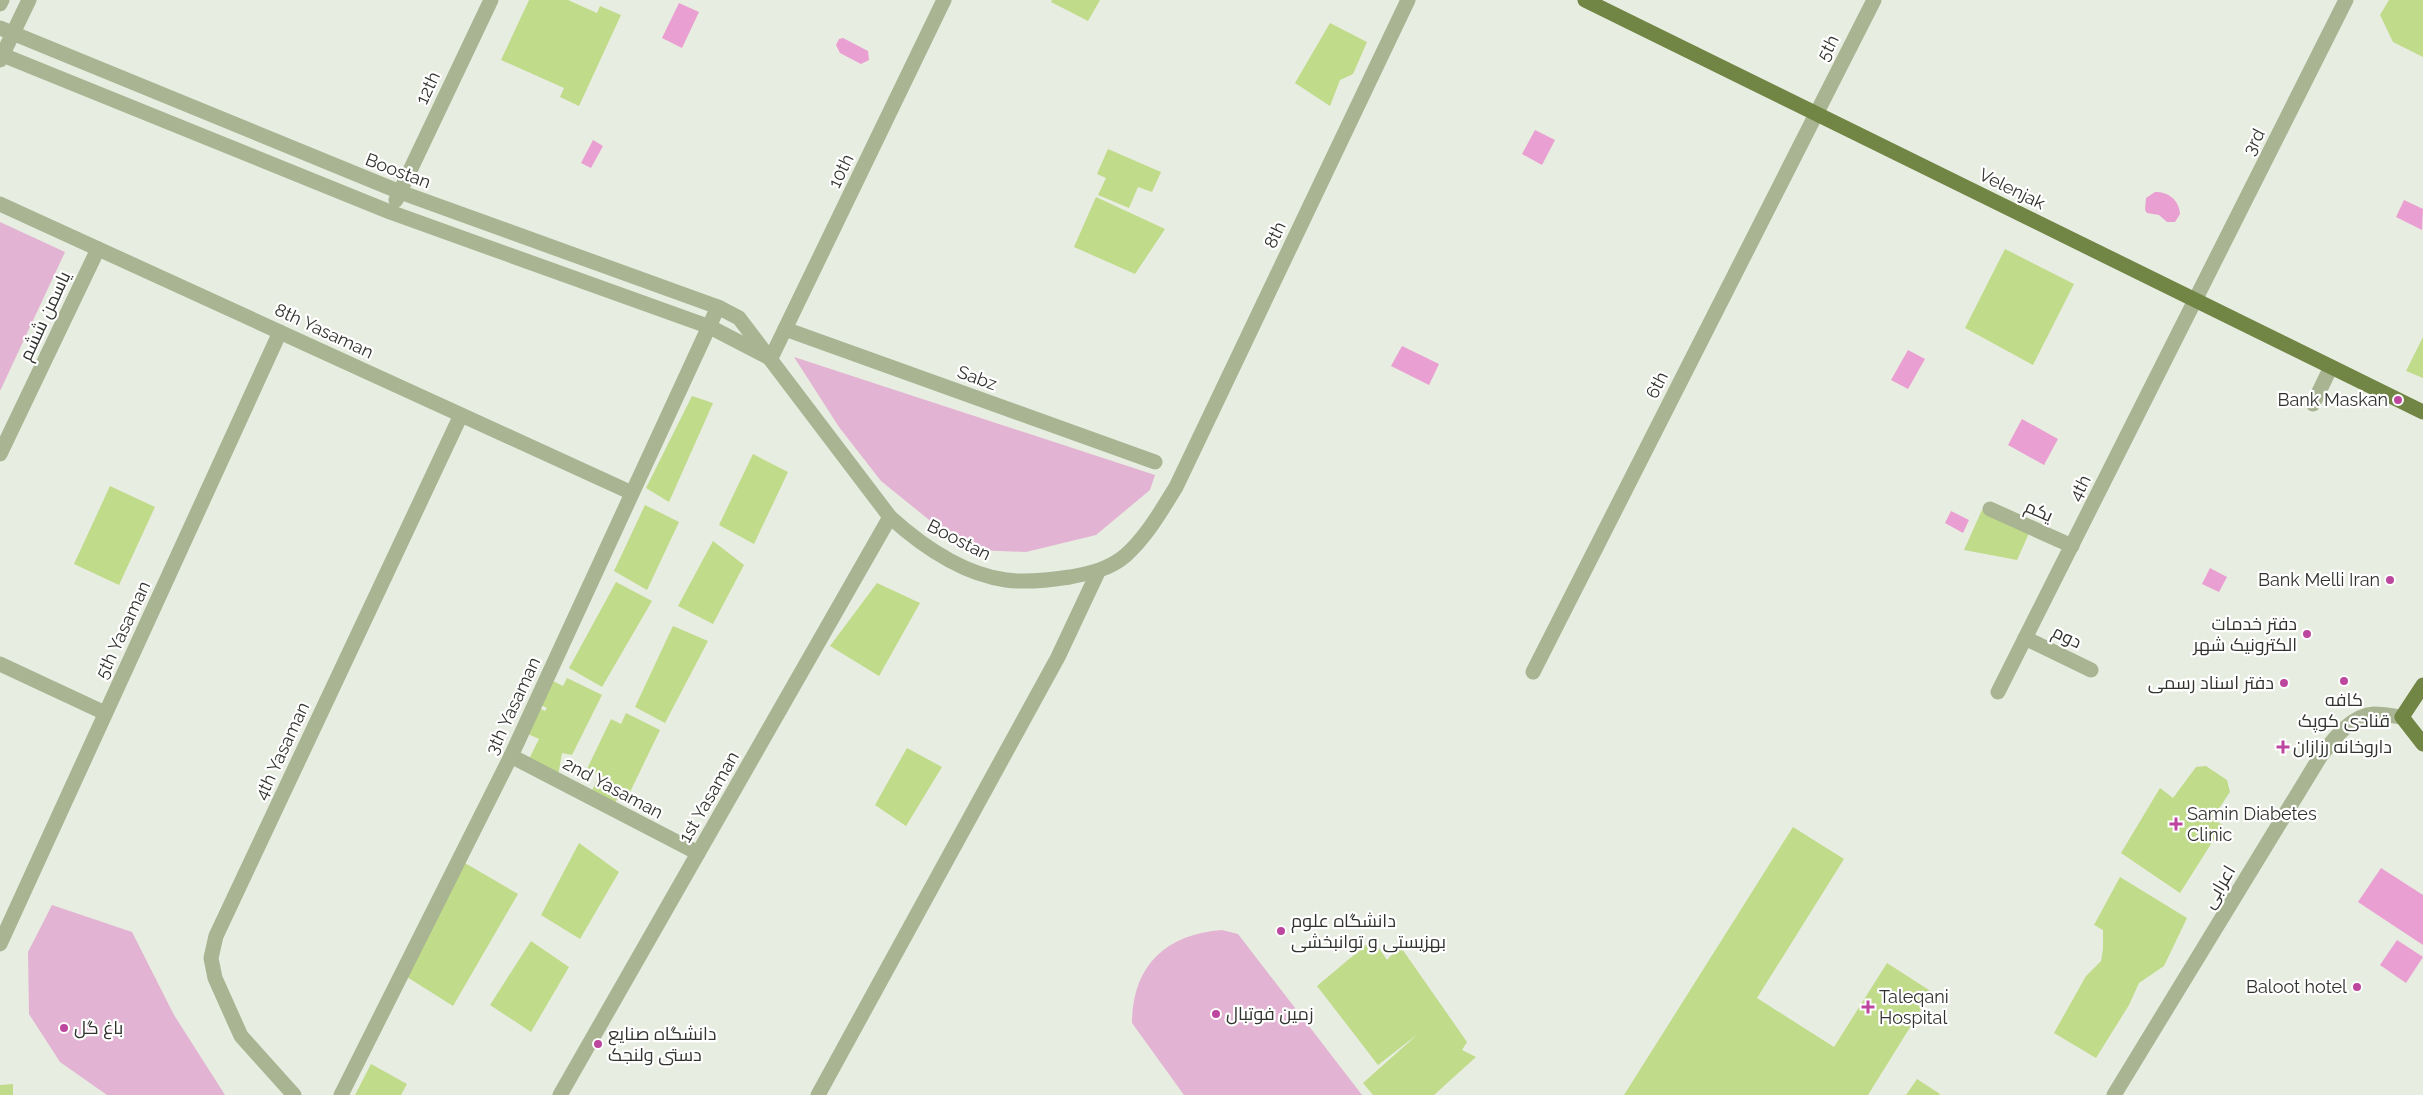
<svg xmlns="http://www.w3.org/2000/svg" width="2423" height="1095" viewBox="0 0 2423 1095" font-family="Raleway,Cairo,sans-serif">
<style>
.green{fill:#e2b3d2}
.water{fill:#e99fd1}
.building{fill:#c0db89}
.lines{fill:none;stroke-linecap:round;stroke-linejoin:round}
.minor{stroke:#a8b492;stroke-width:15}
.major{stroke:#718544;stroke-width:15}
.poi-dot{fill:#bd479e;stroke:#fff;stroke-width:2}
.labels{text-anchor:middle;stroke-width:4.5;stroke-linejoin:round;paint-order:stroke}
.street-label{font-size:18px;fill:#31332e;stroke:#fff}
.poi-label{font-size:18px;fill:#31332e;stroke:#fff;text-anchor:start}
</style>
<rect width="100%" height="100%" fill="#e8ede1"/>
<!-- green -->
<g class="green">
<path d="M0,222L65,252L0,391Z"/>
<path d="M794,357L1155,475L1150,490L1096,535L1026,552L975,550L933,523L881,481L839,427Z"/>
<path d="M52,905L132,932L174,1015L225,1095H107L60,1062L29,1014L28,952Z"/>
<path d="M1222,930L1238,934L1362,1095H1184L1132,1023C1132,966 1166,934 1222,930Z"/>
</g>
<!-- water -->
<g class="water">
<path d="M679,3L699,12L682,48L662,38Z"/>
<path d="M843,38L868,51L869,60L861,64L840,53L836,45L839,39Z"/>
<path d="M1535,130L1555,140L1542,165L1522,154Z"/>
<path d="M593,140L603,146L591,168L581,163Z"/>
<path d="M2155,192C2169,192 2179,200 2180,214L2175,222H2167L2159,215L2147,213L2145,210L2146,198Z"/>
<path d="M2404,200L2423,209L2422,230L2396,217Z"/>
<path d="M1402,346L1439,364L1429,385L1391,366Z"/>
<path d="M1908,350L1925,359L1908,389L1891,380Z"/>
<path d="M2022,419L2058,439L2044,465L2008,445Z"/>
<path d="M1951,511L1969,520L1963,533L1945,523Z"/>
<path d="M2210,568L2227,577L2219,592L2202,584Z"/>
<path d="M2381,868L2423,895V945L2358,902Z"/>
<path d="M2397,940L2423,957L2406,983L2380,965Z"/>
</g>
<!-- building -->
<g class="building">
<path d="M529,0H568L597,13L600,6L621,15L579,106L560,97L564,88L501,60Z"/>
<path d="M1052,0H1100L1088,21L1051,2Z"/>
<path d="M2389,0H2423V57L2393,42L2380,15Z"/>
<path d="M1330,23L1367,42L1353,74L1340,80L1330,106L1295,83Z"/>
<path d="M1108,149L1161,172L1152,192L1138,187L1129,208L1098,195L1106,178L1097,174Z"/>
<path d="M1096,197L1165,229L1135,274L1074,247Z"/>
<path d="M2005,249L2074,284L2033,365L1965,328Z"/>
<path d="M2423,337V378L2406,371Z"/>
<path d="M692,396L713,403L669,502L646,488Z"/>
<path d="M753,454L788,472L754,544L719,525Z"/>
<path d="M110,486L155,507L119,585L74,564Z"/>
<path d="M645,505L679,522L647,590L614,571Z"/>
<path d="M1982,510L2030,531L2017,560L1964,550Z"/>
<path d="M713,541L744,565L713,624L678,606Z"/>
<path d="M616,582L652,601L602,687L569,668Z"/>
<path d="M877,583L920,603L879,676L830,646Z"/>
<path d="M673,626L708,641L665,723L635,707Z"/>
<path d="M567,678L602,695L572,755L562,753L558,776L528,761L539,739L526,733L539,708L545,711L547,708L541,705L553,681L563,686Z"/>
<path d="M626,713L660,730L630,792L622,788L614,806L590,794L600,775L587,769L611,719L621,724Z"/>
<path d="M907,748L942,767L906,826L875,805Z"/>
<path d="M2206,766L2227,780L2230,792L2212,819L2223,825L2180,893L2121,853L2160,788L2173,798L2196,767Z"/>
<path d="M1793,827L1844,859L1757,998L1834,1047L1887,963L1932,992L1868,1095H1624Z"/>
<path d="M579,843L619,872L580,939L541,915Z"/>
<path d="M465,863L518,894L453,1006L407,977Z"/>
<path d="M2120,877L2187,918L2164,966L2139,983L2129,1005L2096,1058L2054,1033L2086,976L2101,961L2103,949V930L2094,925Z"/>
<path d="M1373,939L1387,960L1400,946L1467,1042L1462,1050L1476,1057L1434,1095H1373L1363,1083L1418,1034L1378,1065L1317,986Z"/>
<path d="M531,941L569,967L531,1032L490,1005Z"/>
<path d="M371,1064L407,1084L401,1095H355Z"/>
<path d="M1917,1079L1940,1094L1939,1095H1906Z"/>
<path d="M13,1084V1095H0V1085Z"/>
</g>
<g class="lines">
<!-- minor -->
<g class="minor">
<path d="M0,4L2,0"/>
<path d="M0,28L400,192L718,307L739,318L890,517C921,545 963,574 1006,580C1027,583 1050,580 1070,577C1091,573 1110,569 1126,555C1147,536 1161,511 1176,487L1408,0"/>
<path d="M0,54L390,212L710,327L766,356"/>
<path d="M0,60L29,0"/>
<path d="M396,200L491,0"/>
<path d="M0,204L632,493"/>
<path d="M785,329L1155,462"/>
<path d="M771,358L944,0"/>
<path d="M2313,404L2331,367"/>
<path d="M0,454L98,249"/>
<path d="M1990,509L2072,546"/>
<path d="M2025,638L2091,670"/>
<path d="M0,664L105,713"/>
<path d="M1533,672L1874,0"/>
<path d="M1998,692L2346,0"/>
<path d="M511,756L698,853"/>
<path d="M0,944L280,332"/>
<path d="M294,1095L241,1036L215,978L211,958L216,936L461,415"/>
<path d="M341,1095L511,756L718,307"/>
<path d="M560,1095L890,517"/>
<path d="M818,1095L1058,657L1098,572"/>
<path d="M2114,1095L2320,757C2333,740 2351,715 2374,714C2383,714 2393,716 2402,717"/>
</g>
<!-- major -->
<g class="major">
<path d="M1585,0L2423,412"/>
<path d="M2423,685L2402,717L2423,744"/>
</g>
</g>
<!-- markers -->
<g class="poi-dot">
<circle cx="2398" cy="400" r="5"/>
<circle cx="2390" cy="580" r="5"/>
<circle cx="2307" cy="634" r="5"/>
<circle cx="2344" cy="681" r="5"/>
<circle cx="2284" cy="683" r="5"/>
<path d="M2280.5 739.5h5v5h5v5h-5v5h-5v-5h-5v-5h5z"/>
<path d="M2173.5 816.5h5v5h5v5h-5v5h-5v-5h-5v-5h5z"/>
<circle cx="1281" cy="931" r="5"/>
<circle cx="2357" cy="987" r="5"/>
<path d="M1865.5 999.5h5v5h5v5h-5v5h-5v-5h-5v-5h5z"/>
<circle cx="1216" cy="1014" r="5"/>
<circle cx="64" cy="1028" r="5"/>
<circle cx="598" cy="1044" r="5"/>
</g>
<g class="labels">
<!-- street labels -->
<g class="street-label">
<text transform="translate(1828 48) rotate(-63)" y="6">5th</text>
<text transform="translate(428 88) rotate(-65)" y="6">12th</text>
<text transform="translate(2254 142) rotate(-63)" y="6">3rd</text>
<text transform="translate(398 171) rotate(21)" y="6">Boostan</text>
<text transform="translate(841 171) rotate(-64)" y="6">10th</text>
<text transform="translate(2012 189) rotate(26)" y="6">Velenjak</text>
<text transform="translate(1275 235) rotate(-65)" y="6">8th</text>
<text transform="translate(45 316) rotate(-65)" y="6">یاسمن ششم</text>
<text transform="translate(324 331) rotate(25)" y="6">8th Yasaman</text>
<text transform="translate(977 378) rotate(20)" y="6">Sabz</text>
<text transform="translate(1657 385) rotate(-63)" y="6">6th</text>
<text transform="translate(2080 488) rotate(-63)" y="6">4th</text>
<text transform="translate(2039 511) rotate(24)" y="6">یکم</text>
<text transform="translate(959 540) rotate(27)" y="6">Boostan</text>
<text transform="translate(123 630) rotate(-65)" y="6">5th Yasaman</text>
<text transform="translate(2067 637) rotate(26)" y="6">دوم</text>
<text transform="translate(513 706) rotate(-65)" y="6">3th Yasaman</text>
<text transform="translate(282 751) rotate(-65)" y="6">4th Yasaman</text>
<text transform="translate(613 788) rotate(28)" y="6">2nd Yasaman</text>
<text transform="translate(709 797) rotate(-60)" y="6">1st Yasaman</text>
<text transform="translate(2219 887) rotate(-59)" y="6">اعرابی</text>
</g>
<!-- poi labels -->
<g class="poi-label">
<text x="2388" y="406" text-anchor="end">Bank Maskan</text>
<text x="2380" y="586" text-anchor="end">Bank Melli Iran</text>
<text x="2297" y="630" text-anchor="end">دفتر خدمات<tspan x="2297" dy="21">الکترونیک شهر</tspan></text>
<text x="2274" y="689" text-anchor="end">دفتر اسناد رسمی</text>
<text x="2344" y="706" text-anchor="middle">کافه<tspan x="2344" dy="21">قنادی کوپک</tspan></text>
<text x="2293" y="753">داروخانه رزازان</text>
<text x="2187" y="820">Samin Diabetes<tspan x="2187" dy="21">Clinic</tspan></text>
<text x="1291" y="927">دانشگاه علوم<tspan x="1291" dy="21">بهزیستی و توانبخشی</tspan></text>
<text x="2347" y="993" text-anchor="end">Baloot hotel</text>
<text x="1879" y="1003">Taleqani<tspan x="1879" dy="21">Hospital</tspan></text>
<text x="1226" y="1020">زمین فوتبال</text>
<text x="74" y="1034">باغ گل</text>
<text x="608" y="1040">دانشگاه صنایع<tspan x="608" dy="21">دستى ولنجک</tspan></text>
</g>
</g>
</svg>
